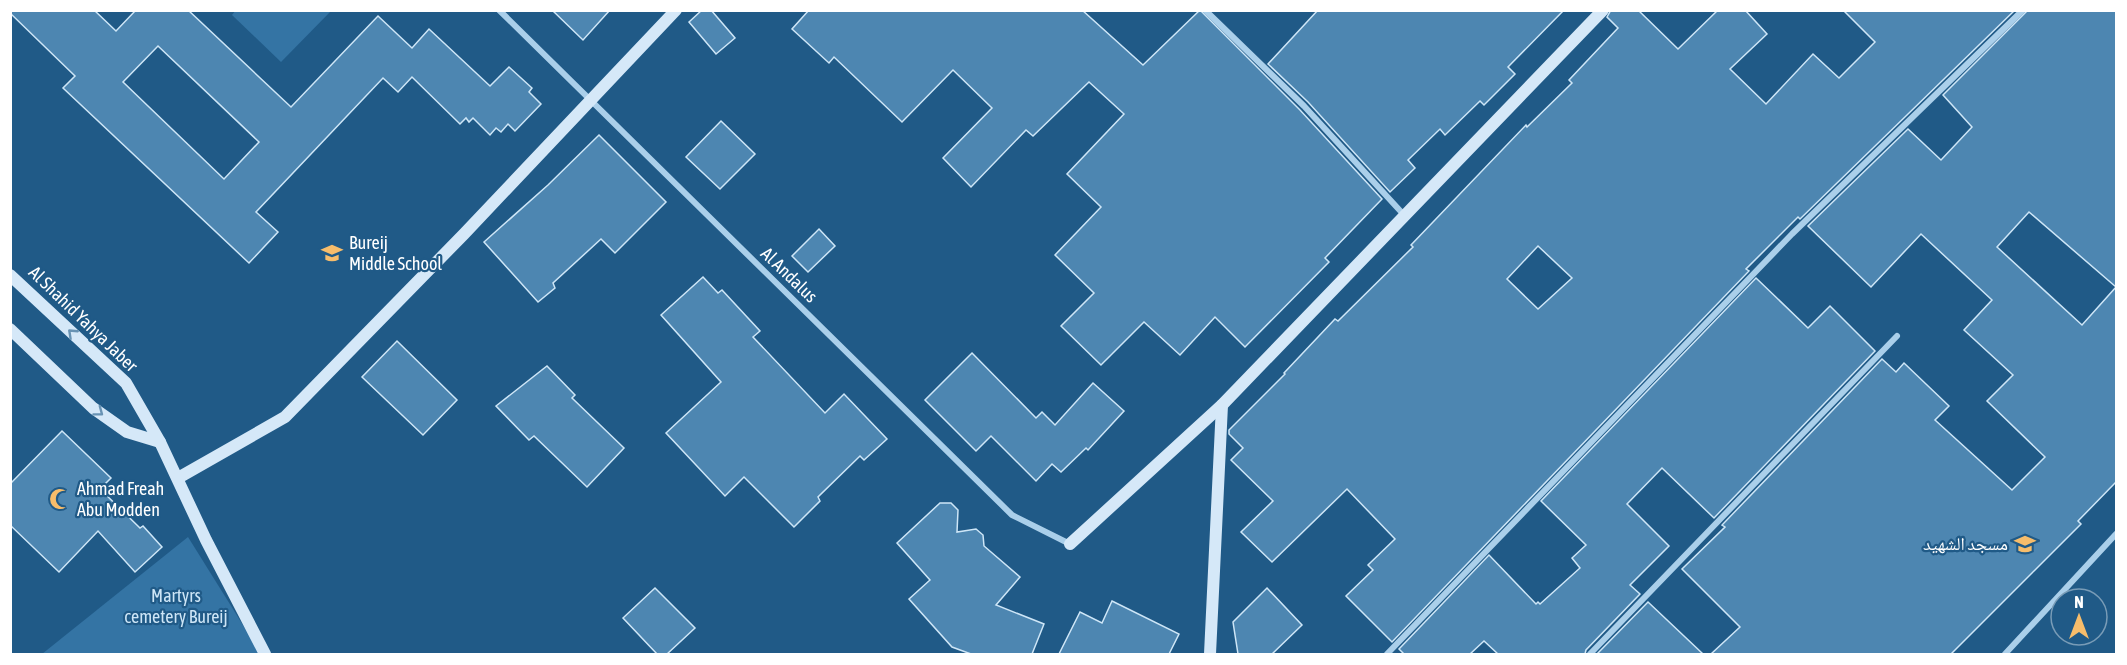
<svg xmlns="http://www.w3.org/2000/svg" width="2127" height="665" viewBox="0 0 2127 665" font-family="'Asap Condensed','Noto Naskh Arabic',sans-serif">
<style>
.green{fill:#3474a4}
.building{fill:#4d86b1;stroke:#cee6f7;stroke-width:1.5;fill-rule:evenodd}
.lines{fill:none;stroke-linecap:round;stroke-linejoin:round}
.street{stroke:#aacfea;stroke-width:6}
.secondary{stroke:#d5e8f8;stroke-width:12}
.oneway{stroke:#6893b4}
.labels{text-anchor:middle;stroke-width:4.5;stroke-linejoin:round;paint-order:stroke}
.poi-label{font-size:18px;fill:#fff;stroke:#205a87;text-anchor:start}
.street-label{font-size:18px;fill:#fff;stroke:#205a87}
.park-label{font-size:18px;fill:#cee6f7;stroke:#205a87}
</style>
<rect width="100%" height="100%" fill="#205a87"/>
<!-- green -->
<g class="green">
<path d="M236,10H331V11L281,62L232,15Z"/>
<path d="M188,537L261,654H42Z"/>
</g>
<!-- building -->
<g class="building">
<path d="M10,10H94L116,31L136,10H188L291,107L378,16L412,48L429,29L490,86L509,67L532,88L529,92L541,104L515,131L508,124L501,132L496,128L490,135L473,118L469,122L466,118L460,124L412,77L398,92L383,78L256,212L278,232L249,263L63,88L75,76L10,13ZM158,46L259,142L224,179L123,82Z"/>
<path d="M552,10H610L583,40Z"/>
<path d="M702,10H711L735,38L716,54L689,22Z"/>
<path d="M809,10H1082L1143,65L1200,10L1300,110L1382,199L1325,258L1329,262L1245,347L1215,317L1180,355L1144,322L1101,365L1061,326L1094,293L1055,255L1101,207L1067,174L1124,114L1089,82L1033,136L1026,130L971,187L943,158L992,108L953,70L902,122L834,57L829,63L792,29Z"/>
<path d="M1318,10H1564L1508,67L1515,74L1484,105L1480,101L1445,135L1440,129L1408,160L1415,168L1390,192L1308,102L1268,64Z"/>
<path d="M1611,10H1638L1678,49L1718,10H1745L1767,34L1730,69L1766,104L1813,54L1839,78L1875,42L1843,10H2015L1800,219L1798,217L1746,269L1749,271L1392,642L1346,596L1373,570L1368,565L1395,539L1347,489L1272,562L1241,532L1273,501L1231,460L1243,448L1229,434V430L1285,374L1284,373L1335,319L1338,321L1413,247L1411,245L1526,125L1527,127L1572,83L1569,80L1618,28L1607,17ZM1538,246L1572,278L1538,309L1507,279Z"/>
<path d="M2028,10H2116V482L2078,521L2081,524L1951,654H1711L1740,627L1682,569L1725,527L1722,525L1882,359L1896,372L1904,363L1949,406L1935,420L2012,490L2045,457L1987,401L2013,375L1964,330L1992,300L1921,234L1871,287L1808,226L1908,129L1941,160L1972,127L1943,95ZM2029,212L2116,287L2082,325L1997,247Z"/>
<path d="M721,121L755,154L720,189L686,157Z"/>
<path d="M599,135L666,202L615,253L601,239L553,283L555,288L538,302L484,242L548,185Z"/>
<path d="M819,229L835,246L808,272L792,256Z"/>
<path d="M703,277L718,293L722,290L760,331L753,337L825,413L844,394L887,439L864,460L860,456L818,497L820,501L794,527L744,477L725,496L666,433L721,382L661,315Z"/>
<path d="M1756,278L1808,328L1830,306L1875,351L1714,518L1662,468L1627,504L1669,546L1630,585L1640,594L1586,650L1585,654H1498L1484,641L1470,654H1404L1399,649L1489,555L1536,604L1538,602L1540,604L1580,568L1572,558L1586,545L1541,501Z"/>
<path d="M397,341L457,400L423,435L362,377Z"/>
<path d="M972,353L1036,418L1042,412L1055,425L1093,383L1124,411L1088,450L1086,448L1061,472L1052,464L1036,481L991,436L976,451L925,400Z"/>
<path d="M547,366L575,395L572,398L624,448L587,487L534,436L529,440L496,406Z"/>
<path d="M62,431L111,478L100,489L140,528L143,526L162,547L135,572L98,531L59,572L10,525V484Z"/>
<path d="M940,503H951L958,510L957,532L976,529L983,535L984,546L1020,577L996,605L1044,624L1032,654H971L952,647L909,599L930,580L897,543Z"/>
<path d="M655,588L695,628L667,654H657L623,618Z"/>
<path d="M1267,588L1302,625L1272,654H1238L1233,622Z"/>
<path d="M1112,601L1179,634L1169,654H1059L1080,612L1102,623Z"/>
<path d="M1648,602L1703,654H1597Z"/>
</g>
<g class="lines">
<!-- street -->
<g class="street">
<path d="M499,10L1012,515L1070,544"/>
<path d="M1205,10L1304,106L1404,215"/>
<path d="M1387,654L1792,234L2023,10"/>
<path d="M1590,654L1897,336"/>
<path d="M2005,654L2116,534"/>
</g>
<!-- secondary -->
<g class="secondary">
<path d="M10,275L126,383L160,442L206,540L265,654"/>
<path d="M10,329L93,408L127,432L160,442"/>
<path d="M178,478L285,417L464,234L676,10"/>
<path d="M1070,544L1222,405L1603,10"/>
<path d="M1210,654L1222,405"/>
</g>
</g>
<!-- one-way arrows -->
<defs><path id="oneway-chevron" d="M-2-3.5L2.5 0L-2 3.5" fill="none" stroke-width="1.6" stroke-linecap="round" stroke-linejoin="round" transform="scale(1.5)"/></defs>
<g class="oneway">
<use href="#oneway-chevron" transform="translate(72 333) rotate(-137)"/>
<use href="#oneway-chevron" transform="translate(99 412) rotate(37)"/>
</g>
<!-- icons -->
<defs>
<symbol id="school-bare" viewBox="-9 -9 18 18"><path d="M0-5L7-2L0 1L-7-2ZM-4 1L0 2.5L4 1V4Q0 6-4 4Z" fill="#f7bd6b" stroke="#205a87" stroke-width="2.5" paint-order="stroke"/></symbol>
<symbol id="mosque-bare" viewBox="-9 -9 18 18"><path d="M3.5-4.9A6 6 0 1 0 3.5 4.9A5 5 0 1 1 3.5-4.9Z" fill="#f7bd6b" stroke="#205a87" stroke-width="2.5" paint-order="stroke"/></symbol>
</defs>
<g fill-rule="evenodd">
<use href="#school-bare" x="317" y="238" width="30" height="30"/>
<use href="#mosque-bare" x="45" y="484" width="30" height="30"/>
<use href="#school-bare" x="2010" y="529" width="30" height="30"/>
</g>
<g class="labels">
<!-- poi labels -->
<g class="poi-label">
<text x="349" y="249">Bureij<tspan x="349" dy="21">Middle School</tspan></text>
<text x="77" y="495">Ahmad Freah<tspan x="77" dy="21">Abu Modden</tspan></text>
<text x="2008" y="550" text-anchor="end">مسجد الشهيد</text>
</g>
<!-- street labels -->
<g class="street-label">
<text transform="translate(789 275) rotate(44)" y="6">Al Andalus</text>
<text transform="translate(83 319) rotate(44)" y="6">Al Shahid Yahya Jaber</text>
</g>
<!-- park labels -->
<g class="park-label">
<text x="176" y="602">Martyrs<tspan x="176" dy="21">cemetery Bureij</tspan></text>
</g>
</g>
<!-- border -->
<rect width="2127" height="665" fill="none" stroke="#ffffff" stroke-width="24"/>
<!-- north arrow -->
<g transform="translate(2079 617)"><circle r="28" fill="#205a87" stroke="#799cb7" stroke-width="1.5"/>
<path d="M0-4.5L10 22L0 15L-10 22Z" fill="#f7bd6b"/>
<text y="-9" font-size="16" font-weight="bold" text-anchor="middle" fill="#ffffff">N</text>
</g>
</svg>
